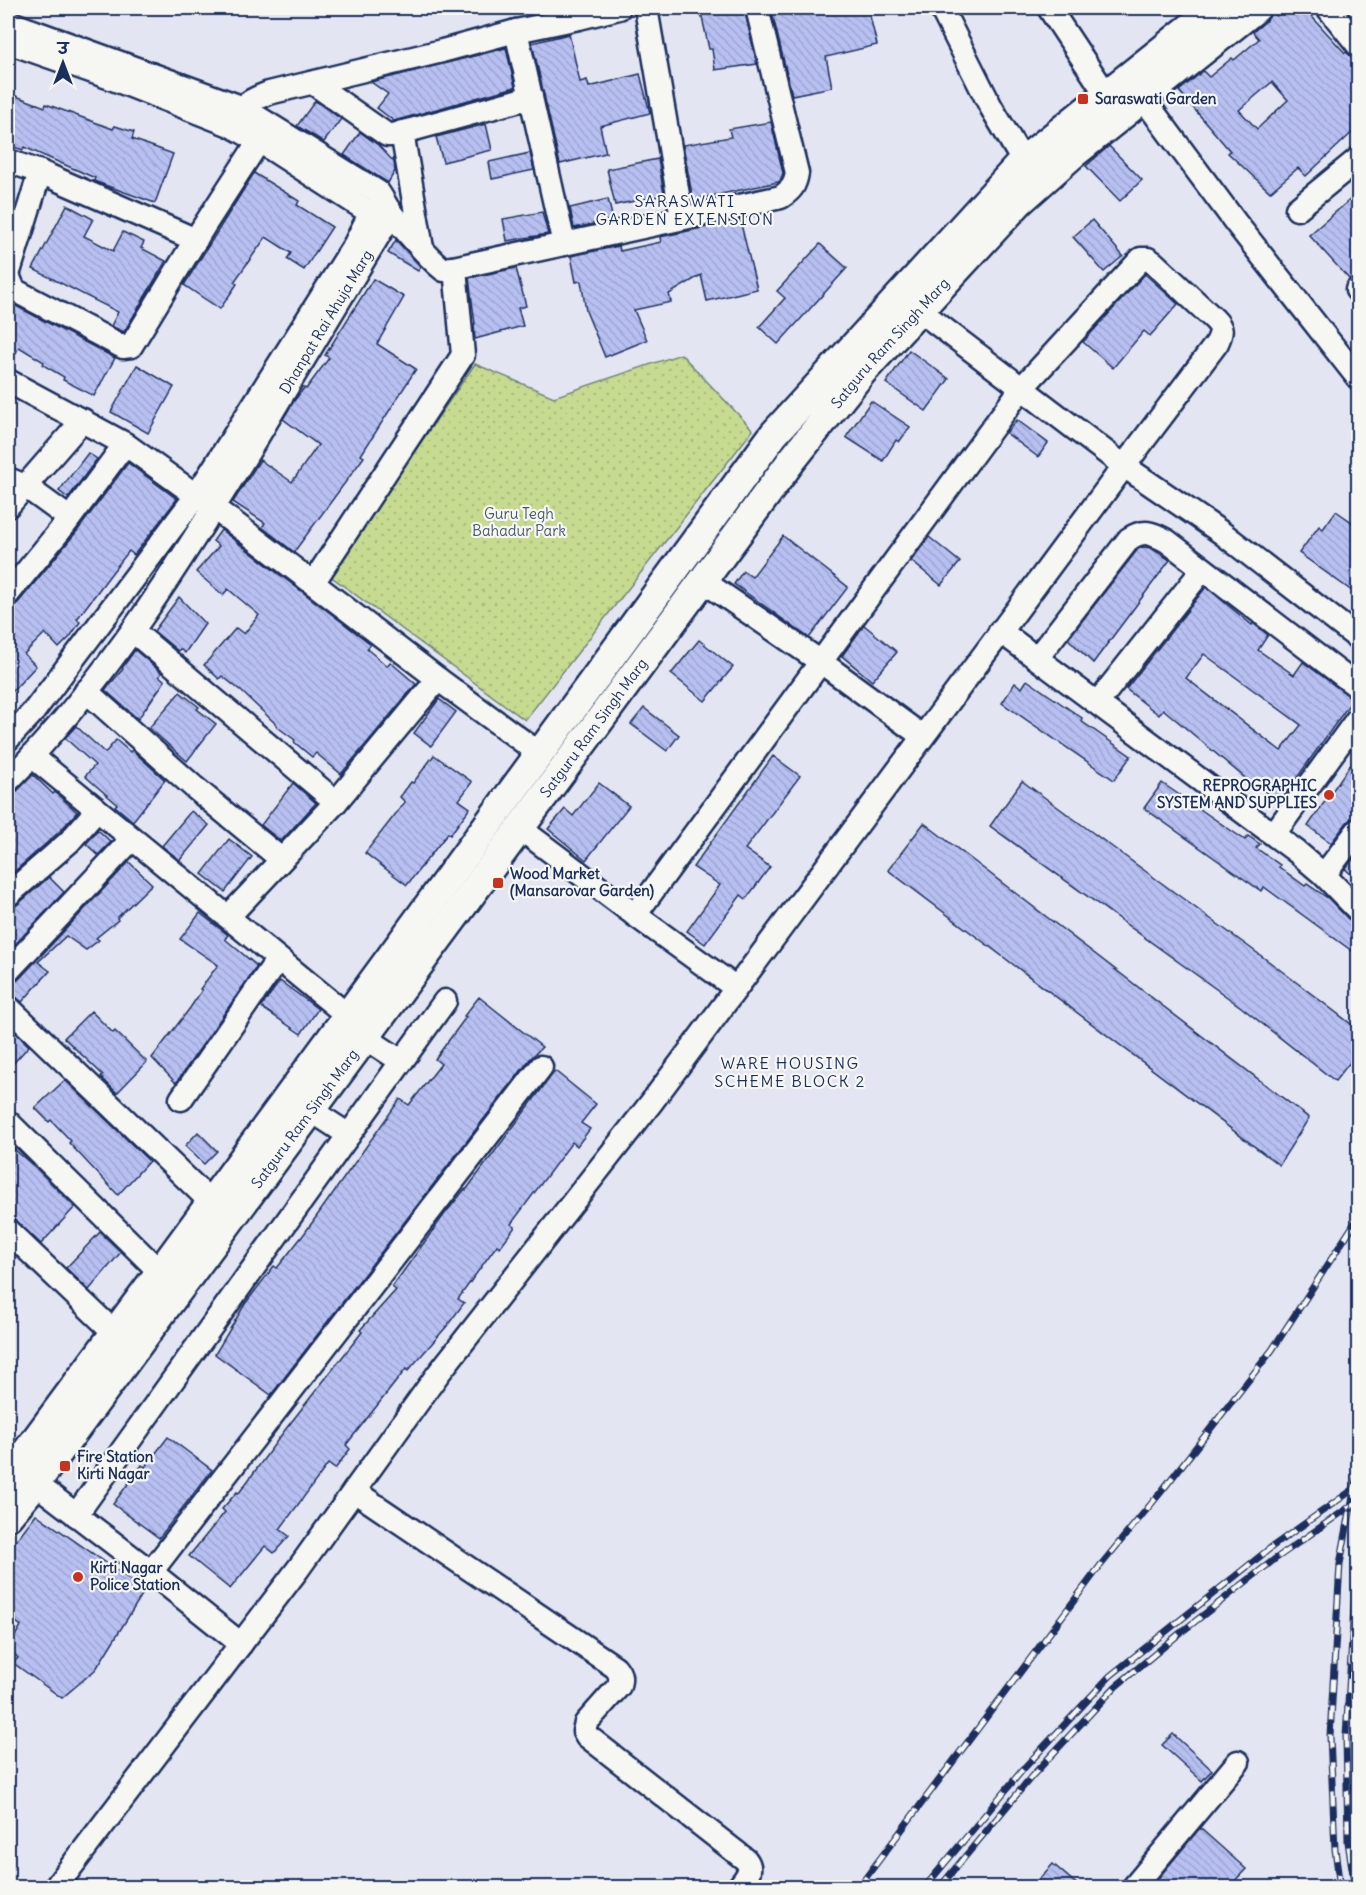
<svg xmlns="http://www.w3.org/2000/svg" width="1366" height="1895" viewBox="0 0 1366 1895" font-family="Delius,'Playpen Sans Deva',sans-serif">
<style>
.green{fill:url(#green-dots);stroke:#708577;stroke-width:1.5}
.building{fill:url(#building-back-hatch);stroke:#1b2f5e;stroke-width:1.5;fill-rule:evenodd}
.lines{fill:none;stroke-linecap:round;stroke-linejoin:round}
.minor-casing{stroke:#1b2f5e;stroke-width:27}
.major-casing{stroke:#1b2f5e;stroke-width:33}
.minor{stroke:#f6f6f2;stroke-width:22}
.major{stroke:#f6f6f2;stroke-width:28}
.rail-casing{stroke:#1b2f5e;stroke-width:7}
.rail{stroke:#f6f6f2;stroke-width:4.5;stroke-dasharray:14;stroke-linecap:butt}
.poi-dot{fill:#c8321e;stroke:#f6f6f2;stroke-width:2}
.labels{text-anchor:middle;stroke-width:4.5;stroke-linejoin:round;paint-order:stroke}
.poi-label{font-size:15px;font-weight:bold;fill:#1b2f5e;stroke:#f6f6f2;text-anchor:start}
.street-label{font-size:15px;fill:#1b2f5e;stroke:#f6f6f2}
.park-label{font-size:15px;fill:#465a6a;stroke:#f6f6f2}
.neighbourhood-label{font-size:16px;letter-spacing:1.5px;fill:#1b2f5e;stroke:#f6f6f2}
</style>
<defs>
<pattern id="green-dots" width="8" height="8" patternUnits="userSpaceOnUse" patternTransform="scale(1.5)"><rect width="8" height="8" fill="#c6db90"/><path d="M2 2h.1M6 6h.1" fill="none" stroke="#aabc7f" stroke-width="1.8" stroke-linecap="round"/></pattern>
<pattern id="building-back-hatch" width="6" height="6" patternUnits="userSpaceOnUse" patternTransform="scale(1.5)"><rect width="6" height="6" fill="#b8c0f2"/><path d="M-1 5l2 2M0 0l6 6M5-1l2 2" fill="none" stroke="#9ea5d2"/></pattern>
</defs>
<rect width="100%" height="100%" fill="#e3e6f2"/>
<filter id="ink" filterUnits="userSpaceOnUse"><feTurbulence type="fractalNoise" baseFrequency=".0167" numOctaves="2"/><feDisplacementMap in="SourceGraphic" scale="12" xChannelSelector="R" yChannelSelector="G"/><feConvolveMatrix kernelMatrix="1 2 1 2 8 2 1 2 1" color-interpolation-filters="sRGB"/></filter>
<g filter="url(#ink)">
<!-- green -->
<path class="green" d="M681,354L753,430L525,720L329,575L475,364L554,397Z"/>
<!-- building -->
<g class="building">
<path d="M700,8H744L757,64L715,70L712,49H709Z"/>
<path d="M771,8H868L877,45L826,57L832,87L792,95Z"/>
<path d="M1286,8H1304L1345,53L1346,52L1359,64V126L1306,176L1298,168L1270,192L1228,153L1230,151L1179,91L1203,71L1209,77L1232,58L1234,60L1259,39L1253,32L1267,20L1272,12L1276,16ZM1272,82L1288,100L1257,129L1239,110Z"/>
<path d="M569,34L580,82L587,80L589,87L640,74L650,113L600,126L606,153L560,164L532,43Z"/>
<path d="M506,48L515,87L394,121L377,108L388,94L371,82Z"/>
<path d="M8,93L45,107L46,104L113,129L115,126L134,132L132,139L173,154L155,203L102,184L94,181L95,178L24,147L23,150L8,145Z"/>
<path d="M315,101L341,119L324,142L297,126Z"/>
<path d="M771,122L783,173L780,181L778,182L693,200L683,145L731,137L729,129Z"/>
<path d="M486,124L492,150L443,162L436,137Z"/>
<path d="M360,132L378,145L394,162L395,171L388,183L344,155Z"/>
<path d="M1109,146L1142,180L1120,201L1086,166Z"/>
<path d="M530,153L534,170L492,179L489,162Z"/>
<path d="M658,159L664,195L615,205L607,169Z"/>
<path d="M254,173L299,201L297,205L332,227L304,270L287,259L291,253L266,237L234,282L237,284L220,309L184,285Z"/>
<path d="M1359,192V276L1349,279L1309,235Z"/>
<path d="M608,199L613,220L574,228L570,208Z"/>
<path d="M67,205L93,219L84,236L113,251L123,232L144,242L141,248L166,261L124,332L111,326L118,312L33,269Z"/>
<path d="M542,212L548,234L507,241L503,219Z"/>
<path d="M740,220L757,289L707,301L701,275L669,294L671,302L634,310L647,340L605,357L586,311L581,281L576,282L571,256L619,246L620,251L661,242L660,237Z"/>
<path d="M1092,220L1123,256L1104,272L1073,237Z"/>
<path d="M396,240L421,267L418,271L388,253Z"/>
<path d="M820,244L847,268L778,344L759,327L785,298L777,291Z"/>
<path d="M516,268L526,306L518,308L523,326L475,339L474,324H475L469,278Z"/>
<path d="M1145,274L1178,304L1150,336L1144,331L1113,368L1083,342Z"/>
<path d="M373,279L404,297L377,344L416,369L361,455L364,457L294,552L262,527L265,523L233,502L260,460L292,482L318,445L283,419L294,401L304,388L306,389L329,358L325,355Z"/>
<path d="M14,305L115,358L94,396L63,380L64,377L43,365L44,362L19,347L16,353L8,348V315Z"/>
<path d="M909,350L949,379L926,411L886,383Z"/>
<path d="M137,365L174,387L148,433L111,412Z"/>
<path d="M871,401L910,427L899,442L896,440L883,461L846,437Z"/>
<path d="M1017,420L1048,443L1038,457L1006,433Z"/>
<path d="M88,453L97,459L68,498L59,491Z"/>
<path d="M128,463L177,499L134,555L129,551L114,570L77,619L80,622L70,637L59,648L45,633L24,654L36,666L8,696V607L13,606L18,603L78,530Z"/>
<path d="M1336,511L1359,527V596L1299,553L1319,526L1323,529Z"/>
<path d="M221,530L371,644L367,649L387,666L390,662L416,684L341,774L316,753L312,757L294,742L295,740L276,726L277,725L241,691L222,676L219,679L204,665L236,628L244,634L259,615L228,589L223,595L196,572L219,546L213,541Z"/>
<path d="M783,536L848,587L809,638L734,584L743,571L752,577Z"/>
<path d="M929,537L960,562L941,585L911,561Z"/>
<path d="M1143,547L1151,548L1170,560L1093,663L1068,639L1138,549Z"/>
<path d="M1206,587L1252,625L1253,623L1268,635L1258,650L1294,675L1303,662L1353,699L1279,803L1252,781L1251,783L1163,709L1159,715L1126,689ZM1204,654L1301,725L1281,751L1186,678Z"/>
<path d="M179,597L205,624L185,653L180,649L178,651L154,631Z"/>
<path d="M864,625L897,652L872,681L842,656Z"/>
<path d="M699,640L733,667L705,701L671,674Z"/>
<path d="M135,650L162,673L159,676L165,681L138,719L105,690L123,669L122,668Z"/>
<path d="M1027,680L1082,718L1081,721L1131,756L1114,780L1002,703L1015,683L1022,688Z"/>
<path d="M180,692L199,707L197,709L216,724L187,761L149,728Z"/>
<path d="M439,699L456,712L431,746L414,733Z"/>
<path d="M644,708L679,735L667,751L631,724Z"/>
<path d="M76,726L105,753L116,740L130,752L132,750L165,780L133,821L115,806L117,804L85,776L95,765L65,738Z"/>
<path d="M434,755L472,782L459,800L470,808L450,835L448,833L407,885L365,853L405,802L400,797L411,782L413,783Z"/>
<path d="M773,756L800,776L745,849L770,867L746,899L741,895L705,944L687,931L720,885L693,867Z"/>
<path d="M1350,765L1359,771V817L1352,818L1348,821L1331,843L1308,826Z"/>
<path d="M33,775L53,794L55,792L77,812L59,832L8,877V795L17,791Z"/>
<path d="M1022,781L1271,963L1359,1030V1051L1335,1081L1241,1007L990,826Z"/>
<path d="M293,783L316,803L281,841L261,825Z"/>
<path d="M599,783L629,806L586,860L548,829L565,809L573,816Z"/>
<path d="M1162,783L1245,840L1248,836L1260,844L1256,848L1280,865L1279,867L1305,886L1307,884L1329,899L1348,919L1359,924V956L1264,887L1261,891L1144,808Z"/>
<path d="M191,811L209,825L180,860L162,846Z"/>
<path d="M924,823L1309,1118L1279,1165L888,870Z"/>
<path d="M98,830L111,842L98,855L86,844Z"/>
<path d="M229,839L252,857L225,892L202,874Z"/>
<path d="M1359,852V881L1345,869Z"/>
<path d="M129,862L152,884L117,918L118,920L96,938L99,940L86,950L66,936L38,962L50,971L22,1002L12,994H8V984L18,980Z"/>
<path d="M49,877L64,892L8,952V908L17,905Z"/>
<path d="M200,913L228,935L225,939L257,966L176,1083L152,1058L190,1008L202,990L200,989L218,965L180,939Z"/>
<path d="M280,981L318,1009L301,1034L261,1007Z"/>
<path d="M479,997L542,1047L530,1059L271,1395L215,1354L245,1304L274,1266L277,1268L304,1234L400,1099L409,1105L441,1064L435,1059L466,1017L464,1016Z"/>
<path d="M91,1011L113,1033L115,1031L147,1062L117,1093L101,1077L103,1075L64,1038Z"/>
<path d="M8,1025L29,1046L8,1069Z"/>
<path d="M555,1071L596,1104L581,1123L590,1129L577,1146L572,1142L511,1224L515,1227L500,1247L497,1245L458,1299L464,1303L447,1326L408,1371L406,1369L346,1445L350,1449L335,1469L328,1464L280,1529L289,1536L274,1553L265,1546L230,1589L189,1556L225,1512L222,1509L237,1492L239,1493L285,1430L362,1332L360,1330L396,1290L392,1287L444,1215L465,1189L466,1190Z"/>
<path d="M65,1080L149,1161L118,1195L69,1143L71,1141L51,1120L49,1122L35,1108Z"/>
<path d="M198,1132L217,1151L204,1164L185,1146Z"/>
<path d="M8,1144L35,1167L75,1207L41,1244L17,1221L8,1218Z"/>
<path d="M100,1232L121,1252L89,1290L66,1268Z"/>
<path d="M168,1437L212,1470L159,1538L113,1504L142,1465L145,1467Z"/>
<path d="M36,1514L145,1590L96,1669L62,1698L13,1663L18,1658L8,1648L21,1626L8,1615V1551Z"/>
<path d="M1173,1734L1212,1770L1202,1781L1162,1745Z"/>
<path d="M1200,1828L1246,1869L1229,1887H1151Z"/>
<path d="M1053,1864L1080,1887H1044L1037,1881Z"/>
</g>
<g class="lines">
<defs>
<g id="minor">
<path d="M646,8L682,218"/>
<path d="M941,8L991,107L1023,161L1029,176"/>
<path d="M1049,8L1106,94"/>
<path d="M1328,8L1358,45"/>
<path d="M8,22L241,107L378,192C383,199 386,206 391,213C402,227 430,260 444,270L781,197C791,190 795,186 797,173L757,8"/>
<path d="M516,31L564,244"/>
<path d="M8,42L108,77L230,125L259,141L366,210L369,216L355,244L196,496L34,711L8,739"/>
<path d="M313,83L387,135H393L531,97"/>
<path d="M1143,98L1236,223L1358,378"/>
<path d="M234,118C243,104 253,99 269,93L442,51L516,31L579,18L619,8"/>
<path d="M402,132L422,248"/>
<path d="M8,161L40,172L196,240"/>
<path d="M40,172L8,275L14,290L123,347L131,346L204,226L259,141"/>
<path d="M1297,209L1358,159"/>
<path d="M1357,290L1358,289"/>
<path d="M8,381L125,444L237,525L438,679L540,754"/>
<path d="M8,479L25,486L69,518"/>
<path d="M8,506L83,420"/>
<path d="M703,581L821,662L922,736"/>
<path d="M313,583L463,355L456,279L451,268"/>
<path d="M8,594L67,522L125,444"/>
<path d="M133,631L336,802"/>
<path d="M1000,631L1297,852L1324,875L1358,910"/>
<path d="M1037,658L1129,539C1144,529 1152,533 1167,541L1358,687"/>
<path d="M86,691L195,788L281,859"/>
<path d="M1098,702L1203,569"/>
<path d="M32,756L348,1016"/>
<path id="s1" d="M8,781C107,681 182,560 255,441C298,368 342,296 386,223L390,211"/>
<path d="M521,829L635,915L1021,389L1141,259H1148L1154,263L1214,319C1223,328 1222,332 1217,343L1124,466L1222,533L1358,638"/>
<path d="M1274,834L1358,718"/>
<path d="M1324,875L1358,830"/>
<path d="M8,895L69,842L97,810"/>
<path d="M635,915L736,988"/>
<path d="M228,917L336,802L438,679"/>
<path d="M8,971L132,839"/>
<path d="M8,1007L211,1202"/>
<path d="M366,1038L401,1061"/>
<path d="M181,1099L278,959"/>
<path d="M312,1111L349,1135"/>
<path d="M8,1122L160,1272"/>
<path d="M8,1231L115,1333"/>
<path d="M23,1474L151,1572L241,1644"/>
<path d="M354,1491L615,1667C621,1674 621,1678 619,1686L586,1723L584,1731L587,1736L746,1860C754,1870 745,1879 738,1888"/>
<path d="M76,1515L445,1001"/>
<path d="M151,1572L541,1067"/>
<path d="M55,1888L298,1569L438,1374L651,1103L1124,466L919,310L907,298"/>
<path d="M1133,1888L1238,1762"/>
</g>
<g id="major">
<path d="M8,1477L160,1272L774,434L1023,161L1215,8"/>
<path id="s2" d="M8,1516L35,1484L792,460L862,372L1019,202L1073,154L1256,8"/>
</g>
</defs>
<!-- minor casing -->
<use href="#minor" class="minor-casing"/>
<!-- major casing -->
<use href="#major" class="major-casing"/>
<!-- minor -->
<use href="#minor" class="minor"/>
<!-- major -->
<use href="#major" class="major"/>
<defs>
<g id="rail">
<path d="M858,1888L1100,1566L1161,1492L1272,1350L1358,1218"/>
<path d="M924,1888L1025,1767L1110,1676L1273,1546L1358,1486"/>
<path d="M939,1888L1032,1776L1115,1687L1179,1634L1275,1559L1358,1501"/>
<path d="M1340,1888L1335,1849L1330,1736L1340,1564L1358,1470"/>
<path d="M1355,1888L1348,1842L1346,1736L1357,1560L1358,1550"/>
</g>
</defs>
<!-- rail casing -->
<use href="#rail" class="rail-casing"/>
<!-- rail -->
<use href="#rail" class="rail"/>
</g>
</g>
<!-- markers -->
<g class="poi-dot">
<rect x="1077" y="93" width="12" height="12" rx="3"/>
<circle cx="1329" cy="795" r="6"/>
<rect x="492" y="877" width="12" height="12" rx="3"/>
<rect x="59" y="1460" width="12" height="12" rx="3"/>
<circle cx="78" cy="1577" r="6"/>
</g>
<g class="labels">
<!-- poi labels -->
<g class="poi-label">
<text x="1095" y="104">Saraswati Garden</text>
<text x="1317" y="791" text-anchor="end">REPROGRAPHIC<tspan x="1317" dy="17">SYSTEM AND SUPPLIES</tspan></text>
<text x="510" y="879">Wood Market<tspan x="510" dy="17">(Mansarovar Garden)</tspan></text>
<text x="77" y="1462">Fire Station<tspan x="77" dy="17">Kirti Nagar</tspan></text>
<text x="90" y="1573">Kirti Nagar<tspan x="90" dy="17">Police Station</tspan></text>
</g>
<!-- street labels -->
<g class="street-label">
<text dy="5" stroke="none"><textPath href="#s1" startOffset="560">Dhanpat Rai Ahuja Marg</textPath></text>
<text dy="5" stroke="none"><textPath href="#s2" startOffset="1468">Satguru Ram Singh Marg</textPath></text>
<text dy="5" stroke="none"><textPath href="#s2" startOffset="982">Satguru Ram Singh Marg</textPath></text>
<text dy="5" stroke="none"><textPath href="#s2" startOffset="496">Satguru Ram Singh Marg</textPath></text>
</g>
<!-- park labels -->
<g class="park-label">
<text x="519" y="519">Guru Tegh<tspan x="519" dy="17">Bahadur Park</tspan></text>
</g>
<!-- neighbourhood labels -->
<g class="neighbourhood-label">
<text x="685" y="207">SARASWATI<tspan x="685" dy="18">GARDEN EXTENSION</tspan></text>
<text x="790" y="1069">WARE HOUSING<tspan x="790" dy="18">SCHEME BLOCK 2</tspan></text>
</g>
</g>
<!-- margin -->
<rect width="1366" height="1895" fill="none" stroke="#f6f6f2" stroke-width="30"/>
<rect x="15" y="15" width="1336" height="1865" fill="none" stroke="#1b2f5e" stroke-width="2" filter="url(#ink)"/>
<!-- north arrow -->
<g transform="translate(63 63)" stroke="#f6f6f2" stroke-width="4.5" paint-order="stroke">
<path d="M0-4.5L10 22L0 15L-10 22Z" fill="#1b2f5e"/>
<text y="-9" font-size="16" font-weight="bold" text-anchor="middle" fill="#1b2f5e">उ</text>
</g>
</svg>
